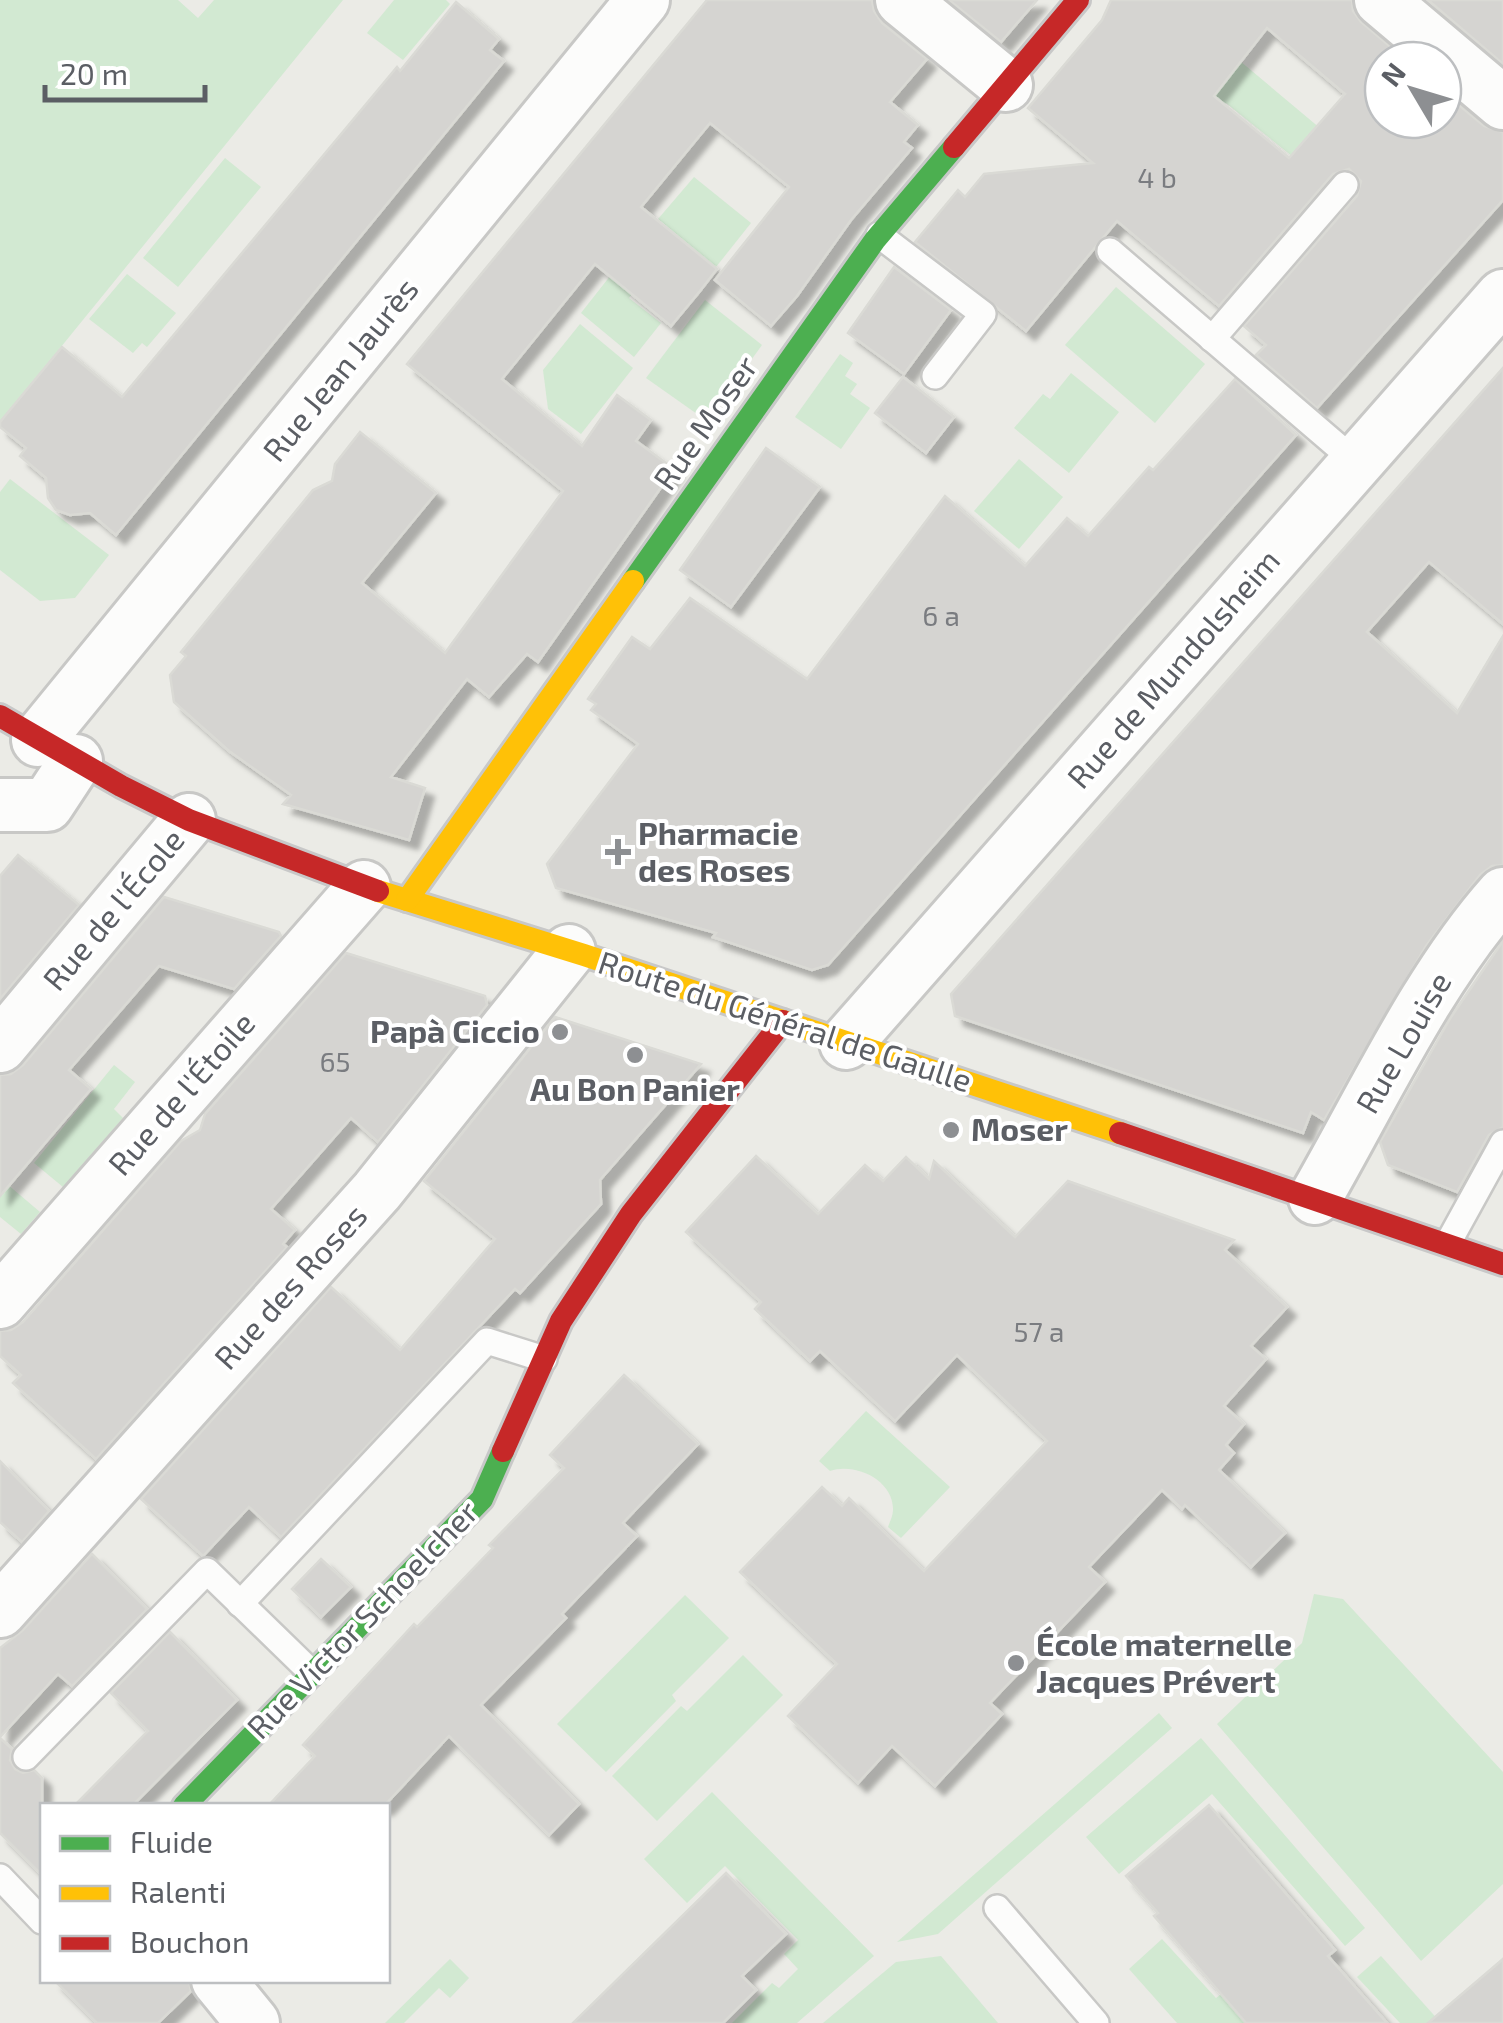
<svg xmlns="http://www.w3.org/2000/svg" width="1503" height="2023" viewBox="0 0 1503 2023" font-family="'Exo 2',sans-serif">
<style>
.green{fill:#d2e9d2}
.building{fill:#d5d4d1;stroke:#dadad5;stroke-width:2.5;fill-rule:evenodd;filter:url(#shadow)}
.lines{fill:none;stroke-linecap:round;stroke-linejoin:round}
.lane-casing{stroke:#c8c8c6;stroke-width:30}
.street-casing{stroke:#c8c8c6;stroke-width:58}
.fast-casing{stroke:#c8c8c8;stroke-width:28}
.slow-casing{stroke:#c8c8c8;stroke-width:28}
.jam-casing{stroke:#c8c8c8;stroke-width:28}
.lane{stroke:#fcfcfb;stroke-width:25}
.street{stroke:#fcfcfb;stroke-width:52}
.fast{stroke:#4caf50;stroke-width:22}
.slow{stroke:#ffc107;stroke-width:22}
.jam{stroke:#c62828;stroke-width:22}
.poi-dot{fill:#8d8f92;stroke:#fff;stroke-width:4}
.labels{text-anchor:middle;stroke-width:8;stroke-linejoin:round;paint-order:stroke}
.number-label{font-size:28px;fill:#7a7c80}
.street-label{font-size:32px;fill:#5b5e64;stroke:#fff}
.poi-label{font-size:32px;font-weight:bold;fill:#5b5e64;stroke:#fff;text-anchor:start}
</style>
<defs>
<filter id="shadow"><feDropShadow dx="9" dy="9" stdDeviation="2.5" flood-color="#0004"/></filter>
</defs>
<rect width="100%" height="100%" fill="#ebebe6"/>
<!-- green -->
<g class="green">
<path d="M0,0H178L198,18L214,0H343L0,422Z"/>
<path d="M394,0H446L450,4L403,60L367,33Z"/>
<path d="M1228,51L1339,144L1313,173L1226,103L1175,163L1170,159L1116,223L1091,202Z"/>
<path d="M225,158L261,187L178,287L143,258Z"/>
<path d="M694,177L751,223L716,267L658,219Z"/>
<path d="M618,266L640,283L629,298L661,323L634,357L581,313Z"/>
<path d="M127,274L176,313L147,347L142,343L133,353L89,319Z"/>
<path d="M1116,287L1205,364L1155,423L1065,345Z"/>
<path d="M705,300L762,345L707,421L646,378Z"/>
<path d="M580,324L633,368L581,434L548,409L543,370Z"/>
<path d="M840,354L853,363L845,376L857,384L850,394L870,408L841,449L795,417Z"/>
<path d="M1071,373L1119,412L1069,473L1014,428L1043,394L1050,399Z"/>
<path d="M1019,459L1063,497L1019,549L974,511Z"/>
<path d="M10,479L109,555L75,598L40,601L0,570V492Z"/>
<path d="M114,1065L135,1082L114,1109L123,1118L63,1187L34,1163Z"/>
<path d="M0,1140L7,1184L40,1212L21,1234L0,1217Z"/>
<path d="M866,1411L950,1487L901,1538L888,1527C890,1521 893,1516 893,1510C894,1480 855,1462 830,1471L819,1461Z"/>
<path d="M1314,1594L1343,1599L1503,1772V1884L1421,1961L1217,1724L1302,1643Z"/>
<path d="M685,1595L729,1638L672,1695L676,1701L606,1772L557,1724Z"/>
<path d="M743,1655L783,1695L657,1821L612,1776L681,1706L687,1711Z"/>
<path d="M1159,1713L1172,1728L938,1934L897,1942Z"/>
<path d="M1201,1738L1365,1928L1345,1946L1212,1794L1119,1874L1086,1837Z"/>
<path d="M712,1792L874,1956L797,2023H732L772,1983L779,1988L798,1969L784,1954L798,1940L725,1866L687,1903L644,1859Z"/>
<path d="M1162,1939L1216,1998L1229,1988L1249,2023H1177L1129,1969Z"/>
<path d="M941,1956L998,2023H823L896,1962Z"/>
<path d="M1381,1956L1441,2023H1400L1357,1977Z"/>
<path d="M450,1959L469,1978L450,1998L439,1988L404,2023H385Z"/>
</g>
<!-- building -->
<g class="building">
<path d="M707,0H872L874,11L882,23L927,59L890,102L918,125L904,142L912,148L851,220L797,296L771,326L715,280L789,187L710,123L641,207L717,269L700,291L671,326L595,264L502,379L582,446L617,395L651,420L636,441L674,469L538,662L527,654L489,697L467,679L391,777L425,788L409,840L283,804L291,795L229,751L174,702L170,675L186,656L181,652L313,490L332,481L335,464L360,432L436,493L362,583L445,653L563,491L407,364Z"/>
<path d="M949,0H1037L1001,42Z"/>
<path d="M1111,0H1352L1353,11L1361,22L1406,60H1383V120H1443V92L1484,126L1503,132V200L1317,408L1256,355L1266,345L1244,326L1357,196L1361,181L1349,169L1333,174L1219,306L1117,221L1026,331L915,242L958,190L965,197L984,174L1093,163L1028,108L1102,20ZM1267,28L1345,94L1289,158L1214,96Z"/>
<path d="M1428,0H1503V64Z"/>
<path d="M456,2L499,39L490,50L504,61L116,535L90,513L70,515L56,510L48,498L46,478L20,456L26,448L0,427V422L62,347L122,397L397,67L400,71Z"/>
<path d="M894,267L951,310L904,374L848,333Z"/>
<path d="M1503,368V624L1429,562L1367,632L1457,713L1503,636V865L1492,866L1480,875L1426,946L1324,1120L1311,1112L1303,1133L955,1016L951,994Z"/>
<path d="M903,377L954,417L926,453L875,413Z"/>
<path d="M1235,379L1296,435L828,965L812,970L713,937L716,933L556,888L547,864L638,744L591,710L596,704L588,699L632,637L650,649L690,598L807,679L945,496L1025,566L1067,518L1088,536L1149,467L1153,470Z"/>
<path d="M766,448L820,487L731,607L680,570Z"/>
<path d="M18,855L79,905L0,999V876Z"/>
<path d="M164,897L279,932L281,936L234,989L159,966L69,1070L91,1089L0,1196V1075L11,1074L23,1065Z"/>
<path d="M1503,941V1127L1489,1135L1457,1192L1388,1165L1380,1142L1451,1017Z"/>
<path d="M346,953L485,996L487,1005L378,1142L351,1118L271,1209L295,1230L283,1244L287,1247L96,1459L13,1383L21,1375L0,1356V1331L11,1330L23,1322L181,1141L200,1130L205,1114Z"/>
<path d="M555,1017L701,1064L600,1180L601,1204L520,1293L515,1289L281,1537L249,1507L203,1556L141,1499L331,1287L400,1350L495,1239L424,1181Z"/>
<path d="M756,1156L818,1214L865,1165L883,1181L906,1157L929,1179L934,1161L1015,1237L1068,1181L1234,1240L1225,1250L1287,1307L1251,1346L1266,1359L1224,1406L1244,1424L1226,1445L1234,1453L1219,1470L1285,1533L1251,1567L1185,1505L1182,1509L1162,1490L1089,1567L1105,1582L990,1703L1002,1714L935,1786L892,1746L858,1783L788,1716L837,1664L740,1572L822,1487L842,1506L849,1498L924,1571L1047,1441L957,1355L895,1421L820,1351L810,1361L755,1309L761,1302L686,1232Z"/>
<path d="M624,1375L698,1444L623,1523L637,1536L562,1614L566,1618L481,1705L579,1804L549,1835L449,1736L384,1806H268L315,1756L303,1745L414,1624L417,1627L493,1548L489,1545L564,1468L550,1455Z"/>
<path d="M0,1461L49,1511L22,1542L0,1522Z"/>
<path d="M92,1554L147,1609L72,1686L58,1674L0,1737V1648L22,1631Z"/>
<path d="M321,1559L351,1587L321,1617L292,1589Z"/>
<path d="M170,1632L237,1700L132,1806H74L148,1731L111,1693Z"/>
<path d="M0,1738L12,1749L10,1760L15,1769L23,1773L34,1770L42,1778V1875L0,1833Z"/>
<path d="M1209,1805L1335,1950L1328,1956L1387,2023H1246L1154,1916L1158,1913L1126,1876Z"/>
<path d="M726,1873L786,1934L742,1976L756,1990L723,2023H573Z"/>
<path d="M1503,1959V2023H1428Z"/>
<path d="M54,1980H189L191,1991L158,2023H97Z"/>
</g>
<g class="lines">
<defs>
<g id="lane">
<path d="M879,235L983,314L935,376"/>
<path d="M1110,251L1356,462"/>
<path d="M1212,339L1345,185"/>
<path d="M1448,1243L1503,1143"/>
<path d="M240,1604L487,1341L544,1359"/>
<path d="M26,1757L207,1571L312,1673"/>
<path d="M0,1877L42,1921"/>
<path d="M997,1908L1096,2023"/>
</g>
<g id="street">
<path d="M902,0L1006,85"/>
<path d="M1381,0L1503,103"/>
<path d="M38,740L643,0"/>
<path d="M0,805H47L76,761"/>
<path d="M846,1043L1503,296"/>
<path d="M0,1046L189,820"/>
<path d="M1315,1198C1372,1099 1428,978 1503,894"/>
<path d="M0,1302L364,887"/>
<path d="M0,1611L377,1191L569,951"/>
<path d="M218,1980L253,2023"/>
</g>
<g id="fast">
<path d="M633,581L875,240L954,147"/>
<path d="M184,1806L482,1499L503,1451"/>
</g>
<g id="slow">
<path d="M378,891L584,955L1120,1133"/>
<path d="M407,900L633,581"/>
</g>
<g id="jam">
<path d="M954,147L1078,0"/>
<path d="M0,716L121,786L189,820L378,891"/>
<path d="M1120,1133L1503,1264"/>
<path d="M503,1451L561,1321L631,1214L783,1021"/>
</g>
</defs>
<!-- lane casing -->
<use href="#lane" class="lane-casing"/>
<!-- street casing -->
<use href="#street" class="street-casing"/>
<!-- fast casing -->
<use href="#fast" class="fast-casing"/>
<!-- slow casing -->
<use href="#slow" class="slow-casing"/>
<!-- jam casing -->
<use href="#jam" class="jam-casing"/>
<!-- lane -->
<use href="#lane" class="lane"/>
<!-- street -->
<use href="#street" class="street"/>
<!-- fast -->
<use href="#fast" class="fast"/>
<!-- slow -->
<use href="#slow" class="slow"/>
<!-- jam -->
<use href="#jam" class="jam"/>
</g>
<!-- markers -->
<g class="poi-dot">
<path d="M613 837h10v10h10v10h-10v10h-10v-10h-10v-10h10z"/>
<circle cx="560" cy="1032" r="10"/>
<circle cx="635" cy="1055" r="10"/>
<circle cx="951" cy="1130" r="10"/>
<circle cx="1016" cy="1663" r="10"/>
</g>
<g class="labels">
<!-- number labels -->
<g class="number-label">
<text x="1157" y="188">4 b</text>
<text x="941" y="626">6 a</text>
<text x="335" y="1072">65</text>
<text x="1039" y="1342">57 a</text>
</g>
<!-- street labels -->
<g class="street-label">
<text transform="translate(341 370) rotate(-51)" y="11">Rue Jean Jaurès</text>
<text transform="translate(706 423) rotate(-55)" y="11">Rue Moser</text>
<text transform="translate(1174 669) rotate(-49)" y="11">Rue de Mundolsheim</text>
<text transform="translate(114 910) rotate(-50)" y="11">Rue de l'École</text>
<text transform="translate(785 1022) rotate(18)" y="11">Route du Général de Gaulle</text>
<text transform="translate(1404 1043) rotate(-60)" y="11">Rue Louise</text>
<text transform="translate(182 1094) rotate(-49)" y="11">Rue de l'Étoile</text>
<text transform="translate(291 1287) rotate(-48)" y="11">Rue des Roses</text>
<text transform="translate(363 1620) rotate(-46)" y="11">Rue Victor Schoelcher</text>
</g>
<!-- poi labels -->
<g class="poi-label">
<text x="638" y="845">Pharmacie<tspan x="638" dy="37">des Roses</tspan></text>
<text x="540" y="1043" text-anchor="end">Papà Ciccio</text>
<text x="635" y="1101" text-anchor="middle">Au Bon Panier</text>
<text x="971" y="1141">Moser</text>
<text x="1036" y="1656">École maternelle<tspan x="1036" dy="37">Jacques Prévert</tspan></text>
</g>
</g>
<!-- legend -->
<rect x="40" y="1803" width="350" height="180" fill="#ffffff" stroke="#bdbfc1" stroke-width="2.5"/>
<rect x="60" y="1836" width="50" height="15" fill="#4caf50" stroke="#bdbfc1" stroke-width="2.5"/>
<text x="130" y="1853" font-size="30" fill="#5b5e64">Fluide</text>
<rect x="60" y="1886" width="50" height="15" fill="#ffc107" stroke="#bdbfc1" stroke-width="2.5"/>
<text x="130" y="1903" font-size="30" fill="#5b5e64">Ralenti</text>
<rect x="60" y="1936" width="50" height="15" fill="#c62828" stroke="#bdbfc1" stroke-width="2.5"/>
<text x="130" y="1953" font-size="30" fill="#5b5e64">Bouchon</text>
<!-- north arrow -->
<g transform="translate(1413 90) rotate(308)"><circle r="48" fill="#ffffff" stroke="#bdbfc1" stroke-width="2.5"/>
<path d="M0-8L18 38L0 25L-18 38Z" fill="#8d8f92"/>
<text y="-15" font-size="28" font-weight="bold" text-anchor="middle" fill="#5b5e64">N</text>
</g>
<!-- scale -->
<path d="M45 85v15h160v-15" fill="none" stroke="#5b5e64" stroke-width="5"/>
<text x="60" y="85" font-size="30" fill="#5b5e64" stroke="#ffffff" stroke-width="8" paint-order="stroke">20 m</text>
</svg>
